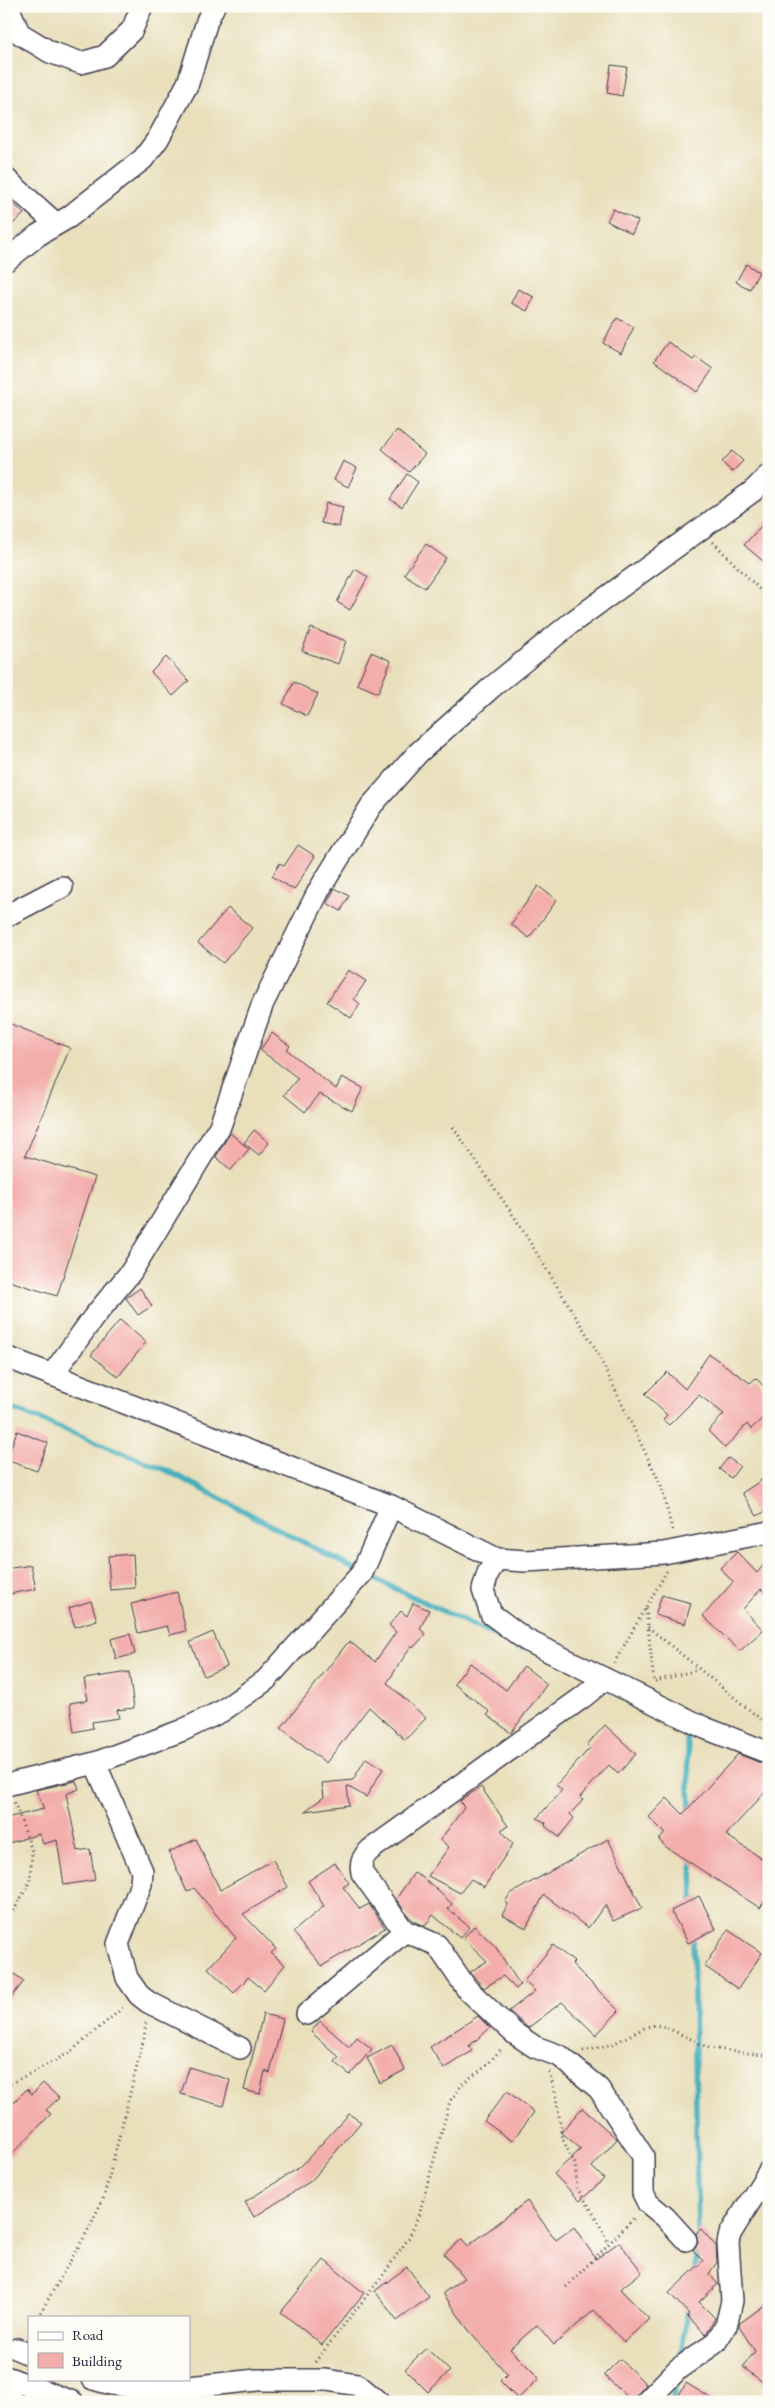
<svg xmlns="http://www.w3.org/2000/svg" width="775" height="2408" viewBox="0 0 775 2408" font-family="'EB Garamond',serif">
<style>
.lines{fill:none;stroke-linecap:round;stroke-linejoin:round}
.stream{stroke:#3faebc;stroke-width:5.5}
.building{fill:#f3adab}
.minor-casing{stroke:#403e4e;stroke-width:24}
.path{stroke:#403e4e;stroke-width:3;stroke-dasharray:1 4;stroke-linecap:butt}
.minor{stroke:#fff;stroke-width:21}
</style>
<rect width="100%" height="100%" fill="#fdfcf7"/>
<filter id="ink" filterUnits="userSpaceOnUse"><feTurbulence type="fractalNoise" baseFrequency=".02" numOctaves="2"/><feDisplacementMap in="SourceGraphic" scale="10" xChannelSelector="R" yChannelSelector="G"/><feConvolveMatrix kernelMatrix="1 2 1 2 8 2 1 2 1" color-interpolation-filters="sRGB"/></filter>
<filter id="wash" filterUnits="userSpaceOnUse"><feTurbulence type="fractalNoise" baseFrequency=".0096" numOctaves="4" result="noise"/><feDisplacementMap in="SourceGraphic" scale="20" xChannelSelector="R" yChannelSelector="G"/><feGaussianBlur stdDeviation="1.12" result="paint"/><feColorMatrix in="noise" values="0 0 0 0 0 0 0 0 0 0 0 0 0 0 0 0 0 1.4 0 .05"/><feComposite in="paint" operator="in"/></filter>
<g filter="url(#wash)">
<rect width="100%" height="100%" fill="#e9dfbb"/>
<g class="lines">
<!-- stream -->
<g class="stream">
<path d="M6,1406L166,1470L362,1573L522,1648"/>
<path d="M669,1721L687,1733L690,1811"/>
<path d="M692,1858L693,1906"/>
<path d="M693,1933L698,2239"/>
<path d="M694,2276L698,2248"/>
<path d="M680,2360L689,2305"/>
<path d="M672,2402L676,2381"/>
</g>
</g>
<g id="blocks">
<!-- building -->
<g class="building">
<path d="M611,65L627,67L622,96L607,93Z"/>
<path d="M6,196L24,214L6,230Z"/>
<path d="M613,209L638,221L632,234L607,221Z"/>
<path d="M746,264L759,272L750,289L736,282Z"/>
<path d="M518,289L534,297L527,311L511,303Z"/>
<path d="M617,318L634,327L621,353L603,343Z"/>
<path d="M668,342L693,360L696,357L713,369L697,392L654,361Z"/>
<path d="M397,430L425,454L409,472L382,449Z"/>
<path d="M732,451L743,461L732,472L722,462Z"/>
<path d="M343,461L357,468L348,487L334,480Z"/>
<path d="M407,474L418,482L402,507L390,499Z"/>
<path d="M326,503L343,507L339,527L321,523Z"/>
<path d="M769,517V566L744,545Z"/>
<path d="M426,544L446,558L425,588L404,574Z"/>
<path d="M355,569L368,577L350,610L337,602Z"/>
<path d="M311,628L346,641L338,664L302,651Z"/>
<path d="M371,652L391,661L378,693L357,684Z"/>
<path d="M166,657L189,681L173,696L151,672Z"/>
<path d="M294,682L318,694L307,716L283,704Z"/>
<path d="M298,845L315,856L294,890L272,876L280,863L284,866Z"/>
<path d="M538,886L557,900L529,938L511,924Z"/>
<path d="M335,888L349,896L341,911L327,903Z"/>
<path d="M228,908L252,928L223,963L198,943Z"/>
<path d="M348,970L366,981L354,999L360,1004L351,1018L327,1002Z"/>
<path d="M6,1022L70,1048L25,1156L95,1177L57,1296L6,1280Z"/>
<path d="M272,1033L290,1046L287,1050L336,1089L342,1077L363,1088L352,1111L320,1094L305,1112L284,1095L298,1078L260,1050Z"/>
<path d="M254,1130L269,1143L259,1155L244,1143Z"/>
<path d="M230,1133L249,1149L231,1170L216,1157Z"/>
<path d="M140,1288L152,1306L138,1315L126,1298Z"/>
<path d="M120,1320L146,1342L118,1377L91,1355Z"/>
<path d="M709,1354L750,1383L756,1378L769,1392V1412L751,1429L747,1424L725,1448L708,1431L724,1414L699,1395L669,1425L663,1420L667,1415L645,1394L667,1372L685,1389Z"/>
<path d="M17,1431L48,1443L37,1471L6,1460Z"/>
<path d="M728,1458L740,1466L731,1478L719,1469Z"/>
<path d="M769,1475V1509L757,1516L742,1493Z"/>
<path d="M737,1552L757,1573L769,1558V1595L761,1589L743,1609L763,1630L740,1651L703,1616L733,1582L720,1568Z"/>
<path d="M133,1554L135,1588L110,1590L108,1556Z"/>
<path d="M31,1565L36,1589L9,1594L6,1569Z"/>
<path d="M177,1592L186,1631L170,1635L167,1626L138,1633L131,1604Z"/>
<path d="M662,1595L691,1603L685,1624L655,1615Z"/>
<path d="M91,1601L97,1620L75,1627L69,1608Z"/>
<path d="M413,1603L429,1610L420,1629L426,1634L413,1648L411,1646L387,1683L426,1718L405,1740L369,1707L326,1763L281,1728L349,1641L375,1662L396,1632L389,1625L401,1611L407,1616Z"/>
<path d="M213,1632L227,1666L204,1676L190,1642Z"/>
<path d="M130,1634L135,1654L116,1659L111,1639Z"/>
<path d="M470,1663L506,1690L524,1666L547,1684L511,1733L487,1715L490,1712L454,1684Z"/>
<path d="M129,1672L134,1708L117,1710L119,1718L92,1722L93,1728L74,1732L70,1703L88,1700L84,1679Z"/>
<path d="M605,1725L636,1754L618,1774L609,1765L580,1797L583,1800L570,1814L574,1818L559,1837L545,1826L546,1823L537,1818L562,1790L556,1785L590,1748L587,1745Z"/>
<path d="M738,1754L763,1764L769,1770V1788L726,1835L769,1863V1895L760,1908L666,1847L659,1840L665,1833L649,1817L667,1798L683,1814Z"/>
<path d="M366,1758L383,1769L366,1797L347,1786L349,1805L305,1811L324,1797L322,1783L353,1780Z"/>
<path d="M76,1781L79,1789L66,1794L78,1851L90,1849L95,1880L64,1885L57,1840L43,1844L39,1834L6,1844V1818L44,1809L36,1790Z"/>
<path d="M481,1787L508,1826L501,1830L513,1844L484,1887L471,1879L460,1893L428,1876L449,1847L440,1840L464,1808L460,1801Z"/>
<path d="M196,1839L220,1890L273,1860L288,1887L243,1914L276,1949L271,1953L285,1965L264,1990L248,1977L234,1993L208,1968L236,1938L194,1888L187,1892L169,1852Z"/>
<path d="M608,1839L642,1908L613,1921L605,1905L588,1928L544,1895L526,1928L502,1915L508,1904L505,1902L510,1894Z"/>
<path d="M335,1863L349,1883L343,1887L360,1909L369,1904L385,1928L322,1966L293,1932L324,1906L308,1881Z"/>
<path d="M414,1873L425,1879L452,1904L448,1909L469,1927L460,1938L433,1915L425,1926L417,1923L409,1917L396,1899Z"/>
<path d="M699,1896L716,1929L688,1943L671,1911Z"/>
<path d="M474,1926L495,1946L520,1985L516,1989L503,1976L484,1988L470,1972L487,1961L463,1938Z"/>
<path d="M728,1930L762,1953L738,1989L704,1966Z"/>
<path d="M553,1945L574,1962L572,1964L619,2011L596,2035L562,2002L528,2028L509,2011L535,1991L524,1981Z"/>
<path d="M6,1968L24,1981L6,2004Z"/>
<path d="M263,2014L283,2019L270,2073L265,2071L260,2094L244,2090Z"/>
<path d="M478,2016L490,2028L469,2046L472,2051L444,2069L430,2047Z"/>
<path d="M320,2021L349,2047L357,2037L372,2049L350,2075L335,2062L339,2057L311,2032Z"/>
<path d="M392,2045L405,2070L380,2083L367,2058Z"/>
<path d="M189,2067L230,2080L223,2106L181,2094Z"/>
<path d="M43,2083L59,2098L46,2110L51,2114L6,2160V2110L27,2089L32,2094Z"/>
<path d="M507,2091L534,2112L512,2141L484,2121Z"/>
<path d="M582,2108L617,2139L592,2167L604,2179L580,2201L554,2174L581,2149L561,2132Z"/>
<path d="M349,2114L361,2122L311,2181L254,2217L245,2202L300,2167Z"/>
<path d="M527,2201L556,2240L574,2227L596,2259L619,2242L642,2272L620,2289L649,2319L624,2342L594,2310L554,2345L537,2325L510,2349L539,2378L518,2399L500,2381L507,2374L467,2328L443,2293L464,2278L444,2254L462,2239L468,2246Z"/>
<path d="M701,2229L716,2246L717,2262L709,2274L718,2284L699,2302L715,2318L706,2334L687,2316L689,2314L669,2293L703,2261L693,2250L698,2243L696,2233Z"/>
<path d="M324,2260L364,2293L322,2345L281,2312Z"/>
<path d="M407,2267L429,2297L397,2321L375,2291Z"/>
<path d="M769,2302V2387L743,2367L755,2351L739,2327L740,2323Z"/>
<path d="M426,2348L450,2371L428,2392L405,2369Z"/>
<path d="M620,2359L646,2384L632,2401L604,2375Z"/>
<path d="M686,2383L717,2402H675Z"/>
</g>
</g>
</g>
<g filter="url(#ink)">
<use href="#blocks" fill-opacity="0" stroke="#403e4e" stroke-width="1"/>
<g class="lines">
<defs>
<g id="minor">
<path d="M8,6L19,33L50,52L81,63L105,56L132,30L142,6"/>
<path d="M6,179L55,223"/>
<path d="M7,260L38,235L69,217L143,159L158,139L188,83L207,21L214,6"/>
<path d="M6,916L62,887"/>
<path d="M6,1357L391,1506L497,1559L525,1561L664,1553L769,1532"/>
<path d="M52,1375L93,1318L131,1272L220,1126L263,1003L319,890L371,806L418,753L492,687L571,623L753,491L769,475"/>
<path d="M497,1559L488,1573L483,1590L491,1614L526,1640L705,1728L769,1753"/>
<path d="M605,1679L583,1697L370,1850C362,1857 360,1864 362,1873L401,1927L405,1931L437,1945L467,1989L514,2033L535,2047L560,2056L599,2089L643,2156V2193L648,2203L665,2217L686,2240"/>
<path d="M95,1763L142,1871L141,1884L118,1944L127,1978L139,1995L148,2002L240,2048"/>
<path d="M6,1785L95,1763L183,1730L222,1711L266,1680L362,1573L391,1506"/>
<path d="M307,2014L405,1931"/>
<path d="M17,2349L29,2354"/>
<path d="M6,2377L73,2402"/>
<path d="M93,2379L111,2384L159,2390L257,2380H326L358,2385L378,2402"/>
<path d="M9,2402L14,2380"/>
<path d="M646,2402L678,2369L715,2343L726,2326L732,2301L728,2243L730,2234L769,2171"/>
</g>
</defs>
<!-- minor casing -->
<use href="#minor" class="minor-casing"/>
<!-- path -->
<g class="path">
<path d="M713,542L769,599"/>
<path d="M453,1127L515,1218L594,1346L661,1485L673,1533"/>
<path d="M646,1609L654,1682"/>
<path d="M648,1627L769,1726"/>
<path d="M614,1663L667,1571"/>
<path d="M655,1681L697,1670"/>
<path d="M6,1924L30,1882L32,1851L14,1801"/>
<path d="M583,2051L613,2044L646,2027L655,2025L666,2027L709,2048L769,2056"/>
<path d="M549,2072L555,2091L563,2140L575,2164L577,2188L595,2216L609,2244"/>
<path d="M6,2086L69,2053L125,2006"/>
<path d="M566,2287L636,2216"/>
<path d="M38,2317L87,2232L104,2197L144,2038L146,2022"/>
<path d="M315,2362L383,2275L410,2236L420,2211L450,2101L464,2082L485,2067L502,2048"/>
</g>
<!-- minor -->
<use href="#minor" class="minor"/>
</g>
</g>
<!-- margin -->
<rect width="775" height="2408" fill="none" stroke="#fdfcf7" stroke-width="25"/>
<!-- legend -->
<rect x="28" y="2316" width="162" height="65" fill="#fdfcf7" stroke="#a5a5ac"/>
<rect x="38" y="2332" width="25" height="8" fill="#ffffff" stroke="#a5a5ac"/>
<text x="72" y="2340" font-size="15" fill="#22223b">Road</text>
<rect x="38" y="2353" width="25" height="15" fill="#f3adab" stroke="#a5a5ac"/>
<text x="72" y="2366" font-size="15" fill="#22223b">Building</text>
</svg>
